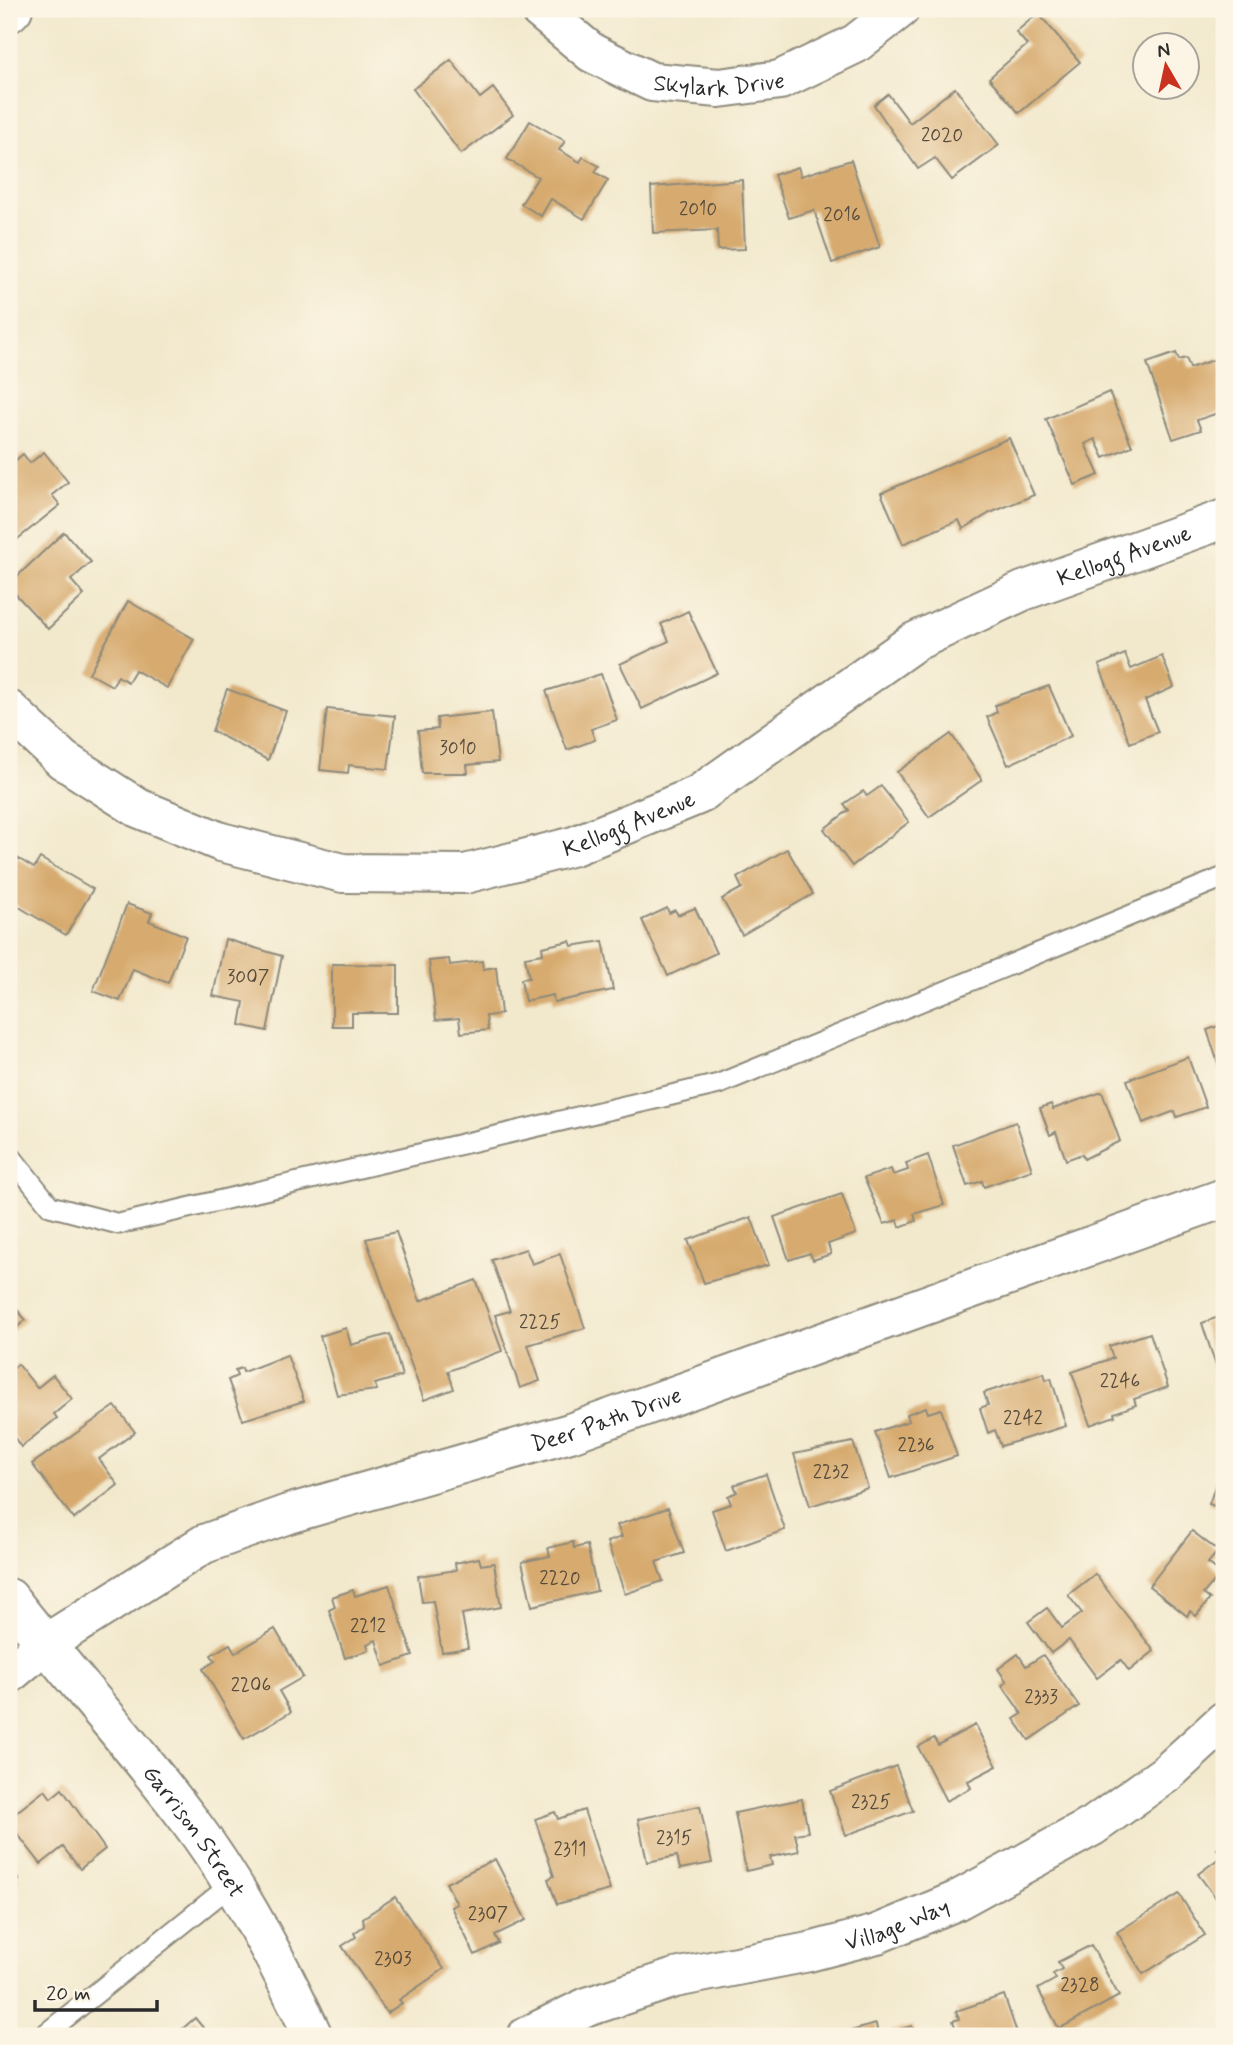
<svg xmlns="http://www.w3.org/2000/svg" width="1233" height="2045" viewBox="0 0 1233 2045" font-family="Mynerve,sans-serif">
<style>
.building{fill:#d7ab6f}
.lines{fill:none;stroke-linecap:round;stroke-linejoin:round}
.service-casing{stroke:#8e8a7c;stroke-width:23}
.minor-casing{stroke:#8e8a7c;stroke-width:42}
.secondary-casing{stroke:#8e8a7c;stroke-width:42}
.service{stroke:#fff;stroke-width:19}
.minor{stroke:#fff;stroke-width:38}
.secondary{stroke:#fff;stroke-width:38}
.labels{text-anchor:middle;stroke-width:5;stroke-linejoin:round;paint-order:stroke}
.number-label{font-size:19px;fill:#564b3c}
.street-label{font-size:23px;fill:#2b2b2b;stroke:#fcf5e5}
</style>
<rect width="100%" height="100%" fill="#fcf5e5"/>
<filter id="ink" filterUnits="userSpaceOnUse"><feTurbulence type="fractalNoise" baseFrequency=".0143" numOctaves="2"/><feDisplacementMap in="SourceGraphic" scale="14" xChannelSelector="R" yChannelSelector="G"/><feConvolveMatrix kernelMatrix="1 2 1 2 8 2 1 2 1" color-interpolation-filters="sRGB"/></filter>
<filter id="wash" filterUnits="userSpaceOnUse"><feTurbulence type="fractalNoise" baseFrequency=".00686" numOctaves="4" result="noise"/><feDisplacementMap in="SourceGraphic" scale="28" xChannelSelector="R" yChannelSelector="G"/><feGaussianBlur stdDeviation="1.57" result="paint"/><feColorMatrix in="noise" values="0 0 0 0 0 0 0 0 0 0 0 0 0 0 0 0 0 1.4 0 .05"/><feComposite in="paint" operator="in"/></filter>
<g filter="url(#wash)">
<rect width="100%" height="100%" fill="#f2e9cd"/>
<g id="blocks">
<!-- building -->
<g class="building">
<path d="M1038,13L1080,62L1019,113L989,78L1027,45L1016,32Z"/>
<path d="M451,60L480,98L493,88L513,115L461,154L413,89Z"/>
<path d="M955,88L999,145L952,180L935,158L918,169L874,105L888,94L910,123Z"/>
<path d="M530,121L565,141L559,150L580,162L583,157L599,166L595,172L608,180L584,219L551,199L541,216L521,204L538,177L507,159Z"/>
<path d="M851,160L880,247L832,263L814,210L789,218L774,175L798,167L801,176Z"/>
<path d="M742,180L745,249L718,250L717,230L653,233L651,187Z"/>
<path d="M1176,353L1179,360L1186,358L1190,368L1219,358L1224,374V411L1197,420L1201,430L1173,439L1147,363Z"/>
<path d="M1109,392L1132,446L1104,458L1095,439L1085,444L1099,475L1075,485L1046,419Z"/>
<path d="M1009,438L1034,495L990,513L963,529L959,520L903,544L881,493Z"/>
<path d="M44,452L68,482L52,495L60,505L9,546V466L23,454L30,463Z"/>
<path d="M64,532L91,562L71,580L84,595L48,629L9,587V584Z"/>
<path d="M128,601L194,639L167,688L135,670L128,682L118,676L112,686L89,673Z"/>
<path d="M688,611L717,673L642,709L620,664L669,641L661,624Z"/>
<path d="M1125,654L1131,669L1162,656L1174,687L1145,700L1158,732L1130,743L1099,665Z"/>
<path d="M601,674L617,720L591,729L595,740L567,750L546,691Z"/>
<path d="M1049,686L1071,736L1008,765L987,717L997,712L995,705Z"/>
<path d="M227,689L286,711L268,760L212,731Z"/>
<path d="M327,709L395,716L388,769L349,765L348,773L320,770Z"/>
<path d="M492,712L498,762L467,765L468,773H422L418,731L438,729L437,718Z"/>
<path d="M951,734L982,780L929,817L897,772Z"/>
<path d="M881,786L909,822L852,866L824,829L849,810L844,804L863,791L867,796Z"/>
<path d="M787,849L813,894L742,935L722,899L742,888L737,878Z"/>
<path d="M14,856L34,868L40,858L93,889L66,935L9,901V866Z"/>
<path d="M127,904L152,913L149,921L186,936L168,983L133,969L120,1001L93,991Z"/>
<path d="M667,908L669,913L675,910L678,915L695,908L716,953L668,976L642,920Z"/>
<path d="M225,939L282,956L267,1031L240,1025L244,1002L213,996Z"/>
<path d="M570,941L572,946L603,941L613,990L554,1002L553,995L525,1001L521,979L529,978L525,957L543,954L542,947Z"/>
<path d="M449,959L450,965L482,961L483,969L496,967L501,1014L486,1016L488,1030L461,1033L459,1018L436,1020L429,961Z"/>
<path d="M332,964L398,965V1013H352V1026H332Z"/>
<path d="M1224,1024V1081L1207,1030Z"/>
<path d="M1188,1057L1206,1107L1177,1117L1175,1111L1143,1123L1127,1080Z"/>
<path d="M1102,1092L1120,1141L1084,1159L1082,1154L1066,1160L1056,1132L1050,1135L1040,1108L1051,1104L1053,1109Z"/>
<path d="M1016,1122L1032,1170L984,1187L982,1181L967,1186L953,1145Z"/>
<path d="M928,1155L944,1205L914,1214L916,1221L900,1227L898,1220L884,1224L864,1178L891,1169L893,1175L908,1170L906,1163Z"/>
<path d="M842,1194L856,1234L828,1244L831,1254L813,1260L810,1253L789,1260L774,1217Z"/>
<path d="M751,1217L769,1265L704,1283L688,1240Z"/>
<path d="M396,1232L420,1301L476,1280L502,1351L448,1371L454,1389L424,1400L366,1239Z"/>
<path d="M526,1249L532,1264L560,1254L585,1328L528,1345L540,1381L520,1388L495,1315L510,1311L492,1260Z"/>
<path d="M9,1301L26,1320L9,1334Z"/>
<path d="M1224,1315V1366L1217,1369L1202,1323Z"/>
<path d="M346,1328L351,1345L390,1334L402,1376L375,1384L377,1390L337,1395L320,1336Z"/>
<path d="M1150,1333L1168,1387L1134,1399L1136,1405L1114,1413L1115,1416L1090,1425L1072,1372L1113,1358L1109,1346Z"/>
<path d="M287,1355L304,1401L243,1420L228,1380L237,1376L235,1370L242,1368L243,1372Z"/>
<path d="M18,1364L37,1388L53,1375L72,1399L54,1414L57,1418L21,1447L9,1430V1372Z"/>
<path d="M1044,1373L1046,1380L1051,1378L1066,1426L1001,1446L995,1430L988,1433L980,1408L988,1405L984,1393Z"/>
<path d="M115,1406L135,1432L99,1459L118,1485L74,1519L32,1464Z"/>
<path d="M926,1407L928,1413L941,1409L957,1456L891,1478L875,1432L909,1421L907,1414Z"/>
<path d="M853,1442L868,1488L810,1506L794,1454Z"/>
<path d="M1224,1460V1509L1209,1504Z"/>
<path d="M766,1474L785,1530L726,1551L712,1510L731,1504L728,1496L737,1492L734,1485Z"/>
<path d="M668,1508L684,1553L656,1562L663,1581L625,1594L607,1542L622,1537L617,1525Z"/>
<path d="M1192,1531L1218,1551L1208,1563L1221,1573L1203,1594L1210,1599L1196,1616L1190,1611L1187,1616L1149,1586Z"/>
<path d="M573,1542L574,1548L587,1545L597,1591L532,1606L522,1562L550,1556L548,1548Z"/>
<path d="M479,1558L481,1565L494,1563L501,1607L462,1614L468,1648L442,1652L433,1601L422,1602L418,1576L456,1570L455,1563Z"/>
<path d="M1095,1574L1154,1651L1129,1671L1121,1660L1097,1678L1069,1640L1051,1653L1028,1622L1047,1608L1062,1628L1082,1613L1068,1595Z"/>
<path d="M389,1585L413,1656L384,1666L376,1640L367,1644L369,1650L345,1658L329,1610L335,1607L332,1597L353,1590L355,1596Z"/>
<path d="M275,1629L303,1677L279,1691L291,1712L244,1739L203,1669L215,1661L211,1655L230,1644L235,1653Z"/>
<path d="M1018,1654L1026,1666L1043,1655L1079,1706L1029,1740L1014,1719L1022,1714L1002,1685L1007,1682L998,1669Z"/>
<path d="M975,1725L997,1766L968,1781L971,1788L946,1801L918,1747L934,1738L938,1745Z"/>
<path d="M896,1766L913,1811L846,1835L830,1791Z"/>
<path d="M62,1789L105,1849L80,1869L63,1847L41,1864L9,1823V1818L45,1790L51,1798Z"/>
<path d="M802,1799L808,1832L795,1834L799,1851L770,1857L772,1865L746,1871L735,1813Z"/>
<path d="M700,1806L712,1863L680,1869L677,1856L647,1862L638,1819Z"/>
<path d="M584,1810L610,1890L557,1904L548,1879L554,1876L535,1819L555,1812L558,1819Z"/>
<path d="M1224,1843V1909L1198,1874L1222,1856L1217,1849Z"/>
<path d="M495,1859L526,1920L495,1935L499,1943L475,1955L451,1907L457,1904L446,1883Z"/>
<path d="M9,1868L19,1880L9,1888Z"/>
<path d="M1179,1894L1205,1935L1143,1974L1117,1932Z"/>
<path d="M395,1897L444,1969L399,2000L402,2003L387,2013L342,1946L356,1937L354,1933L364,1926L363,1918Z"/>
<path d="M1091,1945L1119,1996L1059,2029L1038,1989L1056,1979L1053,1974L1062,1969L1058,1962Z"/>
<path d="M1004,1995L1018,2036H958L953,2021L959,2019L956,2011Z"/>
<path d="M195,2018L210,2036H174Z"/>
<path d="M876,2024L878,2035L912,2026L915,2036H852L851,2031Z"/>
</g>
</g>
</g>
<g filter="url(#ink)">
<use href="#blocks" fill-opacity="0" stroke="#8e8a7c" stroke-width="2"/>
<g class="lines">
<defs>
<g id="service">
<path d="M9,1154L50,1206L119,1224L719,1084L1224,877"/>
<path d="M43,2036L232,1884"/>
</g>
<g id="minor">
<path id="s1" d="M539,9L592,53L652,82L719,88L780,80L855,44L900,9"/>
<path id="s2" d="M9,710L63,760L138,808L221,842L343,873L465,874L574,846L698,795L914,642L1023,591L1224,519"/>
<path id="s3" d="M9,1598C67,1673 132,1744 189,1820C238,1885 279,1963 313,2036"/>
<path id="s4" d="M9,1674L45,1644L204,1544L288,1514L570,1433L1224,1198"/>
<path id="s5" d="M527,2036L587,2007L675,1978L809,1952L877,1934L956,1901L1093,1826L1167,1773L1224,1721"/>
</g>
<path id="secondary" d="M9,13L13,9"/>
</defs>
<!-- service casing -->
<use href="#service" class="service-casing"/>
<!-- minor casing -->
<use href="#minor" class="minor-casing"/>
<!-- secondary casing -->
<use href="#secondary" class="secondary-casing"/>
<!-- service -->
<use href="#service" class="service"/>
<!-- minor -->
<use href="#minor" class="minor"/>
<!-- secondary -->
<use href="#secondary" class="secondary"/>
</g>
</g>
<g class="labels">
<!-- number labels -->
<g class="number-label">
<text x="942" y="141">2020</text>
<text x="698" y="215">2010</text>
<text x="842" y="221">2016</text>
<text x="458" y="754">3010</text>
<text x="248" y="983">3007</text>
<text x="540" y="1328">2225</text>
<text x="1120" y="1387">2246</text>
<text x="1023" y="1424">2242</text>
<text x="916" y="1451">2236</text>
<text x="831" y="1478">2232</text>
<text x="560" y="1584">2220</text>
<text x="368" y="1632">2212</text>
<text x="251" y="1691">2206</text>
<text x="1041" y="1703">2333</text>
<text x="871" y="1808">2325</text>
<text x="674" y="1844">2315</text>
<text x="570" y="1855">2311</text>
<text x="488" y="1920">2307</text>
<text x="393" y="1965">2303</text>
<text x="1080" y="1991">2328</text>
</g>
<!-- street labels -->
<g class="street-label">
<text dy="8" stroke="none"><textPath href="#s1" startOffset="203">Skylark Drive</textPath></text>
<text dy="8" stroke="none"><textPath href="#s2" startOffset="1239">Kellogg Avenue</textPath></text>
<text dy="8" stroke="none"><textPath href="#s2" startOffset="672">Kellogg Avenue</textPath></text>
<text dy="8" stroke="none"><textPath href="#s4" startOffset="656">Deer Path Drive</textPath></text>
<text dy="8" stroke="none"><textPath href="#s3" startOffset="298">Garrison Street</textPath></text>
<text dy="8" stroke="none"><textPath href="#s5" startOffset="388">Village Way</textPath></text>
</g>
</g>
<!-- margin -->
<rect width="1233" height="2045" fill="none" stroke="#fcf5e5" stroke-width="35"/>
<!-- north arrow -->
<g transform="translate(1166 66) rotate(351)"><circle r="33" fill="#fcf5e5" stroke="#a8a49b" stroke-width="2"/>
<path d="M0-5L12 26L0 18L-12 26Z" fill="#c8321e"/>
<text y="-10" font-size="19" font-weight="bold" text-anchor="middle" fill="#2b2b2b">N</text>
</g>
<!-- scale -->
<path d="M35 2000v10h122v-10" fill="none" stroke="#2b2b2b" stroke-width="3.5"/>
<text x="46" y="2000" font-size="21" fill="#2b2b2b" stroke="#fcf5e5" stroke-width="5" paint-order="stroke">20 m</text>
</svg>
